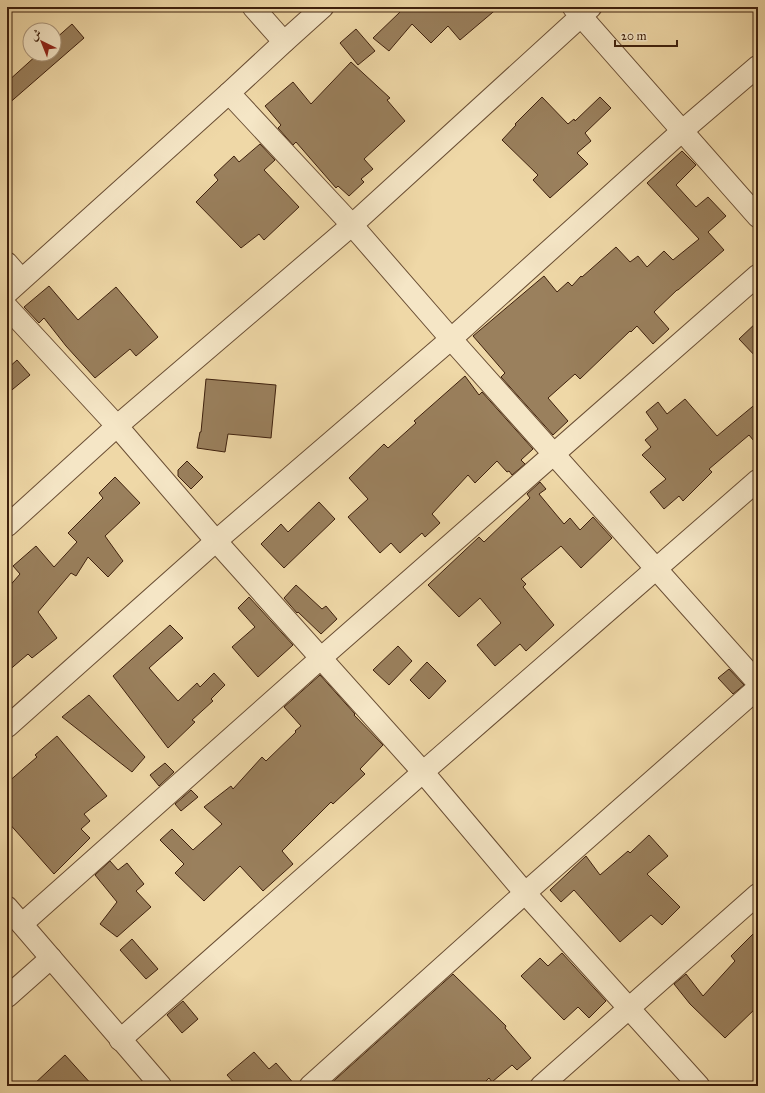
<svg xmlns="http://www.w3.org/2000/svg" width="765" height="1093" viewBox="0 0 765 1093" font-family="'IM FELL Great Primer',Amiri,serif">
<style>
.building{fill:#9a805d;stroke:#3e200d}
.lines{fill:none;stroke-linecap:round;stroke-linejoin:round}
.minor-casing{stroke:#6a4e34;stroke-width:23}
.minor{stroke:#f5e6c6;stroke-width:21}
</style>
<rect width="100%" height="100%" fill="#efd8a7"/>
<filter id="stains"><feTurbulence type="fractalNoise" baseFrequency=".005" numOctaves="4"/><feColorMatrix values="0 0 0 0 .2 0 0 0 0 .09 0 0 0 0 .02 0 0 0 .5 -.17"/></filter>
<radialGradient id="worn" r=".72"><stop offset=".6" stop-color="#630" stop-opacity="0"/><stop offset="1" stop-color="#630" stop-opacity=".3"/></radialGradient>
<!-- building -->
<g class="building">
<path d="M395,7H499L460,40L448,26L431,43L412,24L389,51L373,38L400,12Z"/>
<path d="M72,24L84,38L7,105V82L38,54H54V40Z"/>
<path d="M356,29L375,51L358,65L340,43Z"/>
<path d="M351,62L390,98L387,100L405,121L364,159L373,169L361,179L364,182L349,196L338,186L336,188L296,142L293,145L278,128L281,125L265,106L293,82L311,104Z"/>
<path d="M542,97L568,124L574,119L575,121L600,97L611,108L585,133L591,141L577,153L588,164L550,198L533,180L538,175L502,140L516,125L515,124Z"/>
<path d="M260,144L275,160L264,170L299,207L264,240L259,234L241,248L196,202L218,180L214,175L234,156L239,162Z"/>
<path d="M682,151L696,165L676,185L696,207L708,197L726,216L708,232L724,250L678,290H677L654,312L669,329L653,344L637,326L631,332L630,331L580,379L575,374L548,398L568,421L553,435L501,377L505,373L473,336L544,276L557,292L568,282L572,286L581,276L582,277L616,247L630,262L638,256L647,267L664,251L673,260L699,239L647,183Z"/>
<path d="M49,286L78,320L116,287L158,337L136,356L130,349L95,378L66,346L44,318L39,323L24,307Z"/>
<path d="M758,321V359L739,339Z"/>
<path d="M17,360L30,375L7,394V369Z"/>
<path d="M465,376L479,395L482,392L533,449L521,460L525,464L512,475L509,471L507,472L497,461L475,483L468,475L432,514L440,523L425,537L422,533L400,553L391,543L380,553L348,517L368,499L349,478L384,444L388,448L416,423L414,421Z"/>
<path d="M206,379L276,385L271,438L228,434L225,452L197,448L200,432H201Z"/>
<path d="M685,399L717,436L758,402V446L749,435L709,469L712,472L683,501L679,496L664,509L650,492L666,479L642,455L651,447L645,440L658,429L646,412L658,402L667,414Z"/>
<path d="M187,461L203,477L191,489L178,476V470Z"/>
<path d="M115,477L140,503L105,536L123,561L108,577L88,557L76,576L71,573L38,612L57,638L32,658L28,654L7,672V589L20,574L13,566L36,546L54,567L77,542L68,533L103,498L99,493Z"/>
<path d="M540,482L546,489L539,494L564,524L570,518L580,530L593,517L612,538L581,568L561,546L521,579L526,584L523,587L554,625L526,651L520,644L495,666L477,645L501,623L480,598L459,617L428,585L479,537L484,542L530,498L527,494Z"/>
<path d="M319,502L335,519L284,568L261,544L281,524L288,532Z"/>
<path d="M296,585L322,609L326,606L337,619L321,634L298,612L297,613L284,598Z"/>
<path d="M249,597L293,645L258,677L232,647L255,627L238,608Z"/>
<path d="M170,625L183,638L149,668L178,701L197,683L200,687L214,673L225,685L211,699L213,701L192,720L195,722L168,748L113,676Z"/>
<path d="M398,646L412,661L389,685L373,670Z"/>
<path d="M427,662L446,681L429,699L410,680Z"/>
<path d="M729,669L744,685L733,694L718,678Z"/>
<path d="M320,675L355,714L354,715L383,745L360,769L365,774L333,804L331,802L282,851L293,864L263,891L240,866L204,901L175,873L184,864L160,840L172,829L193,850L222,824L204,807L231,786L233,789L262,757L266,761L296,732L295,731L301,726L284,707Z"/>
<path d="M89,695L145,757L132,772L62,717Z"/>
<path d="M57,736L107,796L84,814L90,821L81,829L90,838L54,874L7,821V783L37,757L35,755Z"/>
<path d="M165,763L174,772L159,786L150,775Z"/>
<path d="M191,790L198,797L181,811L175,804Z"/>
<path d="M649,835L668,856L647,874L680,907L662,925L651,915L620,942L574,890L561,902L550,890L586,856L600,875L628,851L630,853Z"/>
<path d="M110,861L118,870L127,863L144,884L136,891L151,907L117,937L100,924L117,902L95,875Z"/>
<path d="M758,929V1006L725,1038L690,1004L674,984L686,974L703,996L735,961L731,956Z"/>
<path d="M132,939L158,969L146,979L120,950Z"/>
<path d="M562,953L606,1001L589,1018L578,1007L564,1020L521,976L540,958L548,966Z"/>
<path d="M453,974L506,1026L505,1028L531,1058L517,1070L512,1065L492,1082L489,1078L481,1086H328Z"/>
<path d="M183,1001L198,1019L182,1033L167,1015Z"/>
<path d="M254,1052L269,1069L276,1063L296,1086H237L227,1075Z"/>
<path d="M65,1055L93,1086H32Z"/>
</g>
<g class="lines">
<defs>
<g id="minor">
<path d="M253,7L284,42"/>
<path d="M573,7L758,217"/>
<path d="M229,93L352,225L451,339L758,683"/>
<path d="M7,263L21,279"/>
<path d="M7,293L229,93L284,42L323,7"/>
<path d="M7,307L117,426L216,541L423,772L525,893L699,1086"/>
<path d="M7,526L117,426L352,225L591,7"/>
<path d="M7,727L216,541L451,339L682,131L758,66"/>
<path d="M7,907L161,1086"/>
<path d="M22,924L321,658L758,275"/>
<path d="M7,997L51,958"/>
<path d="M120,1040L423,772L758,480"/>
<path d="M310,1086L525,893L758,688"/>
<path d="M541,1086L758,894"/>
</g>
</defs>
<!-- minor casing -->
<use href="#minor" class="minor-casing"/>
<!-- minor -->
<use href="#minor" class="minor"/>
</g>
<!-- margin -->
<rect width="765" height="1093" fill="none" stroke="#efd8a7" stroke-width="24"/>
<rect x="8" y="8" width="749" height="1077" fill="none" stroke="#3e200d" stroke-width="2"/>
<rect x="12" y="12" width="741" height="1069" fill="none" stroke="#3e200d"/>
<!-- north arrow -->
<g transform="translate(42 42) rotate(317)"><circle r="19" fill="#f5e6c6" stroke="#ac977c"/>
<path d="M0-3L7 15L0 10L-7 15Z" fill="#8f2418"/>
<text y="-6" font-size="11" font-weight="bold" text-anchor="middle" fill="#3e200d">ش</text>
</g>
<!-- scale -->
<path d="M615 40v6h62v-6" fill="none" stroke="#3e200d" stroke-width="2"/>
<text x="621" y="40" font-size="12" fill="#3e200d" stroke="#f5e6c6" stroke-width="3" paint-order="stroke">20 m</text>
<rect width="100%" height="100%" filter="url(#stains)"/>
<rect width="100%" height="100%" fill="url(#worn)"/>
</svg>
